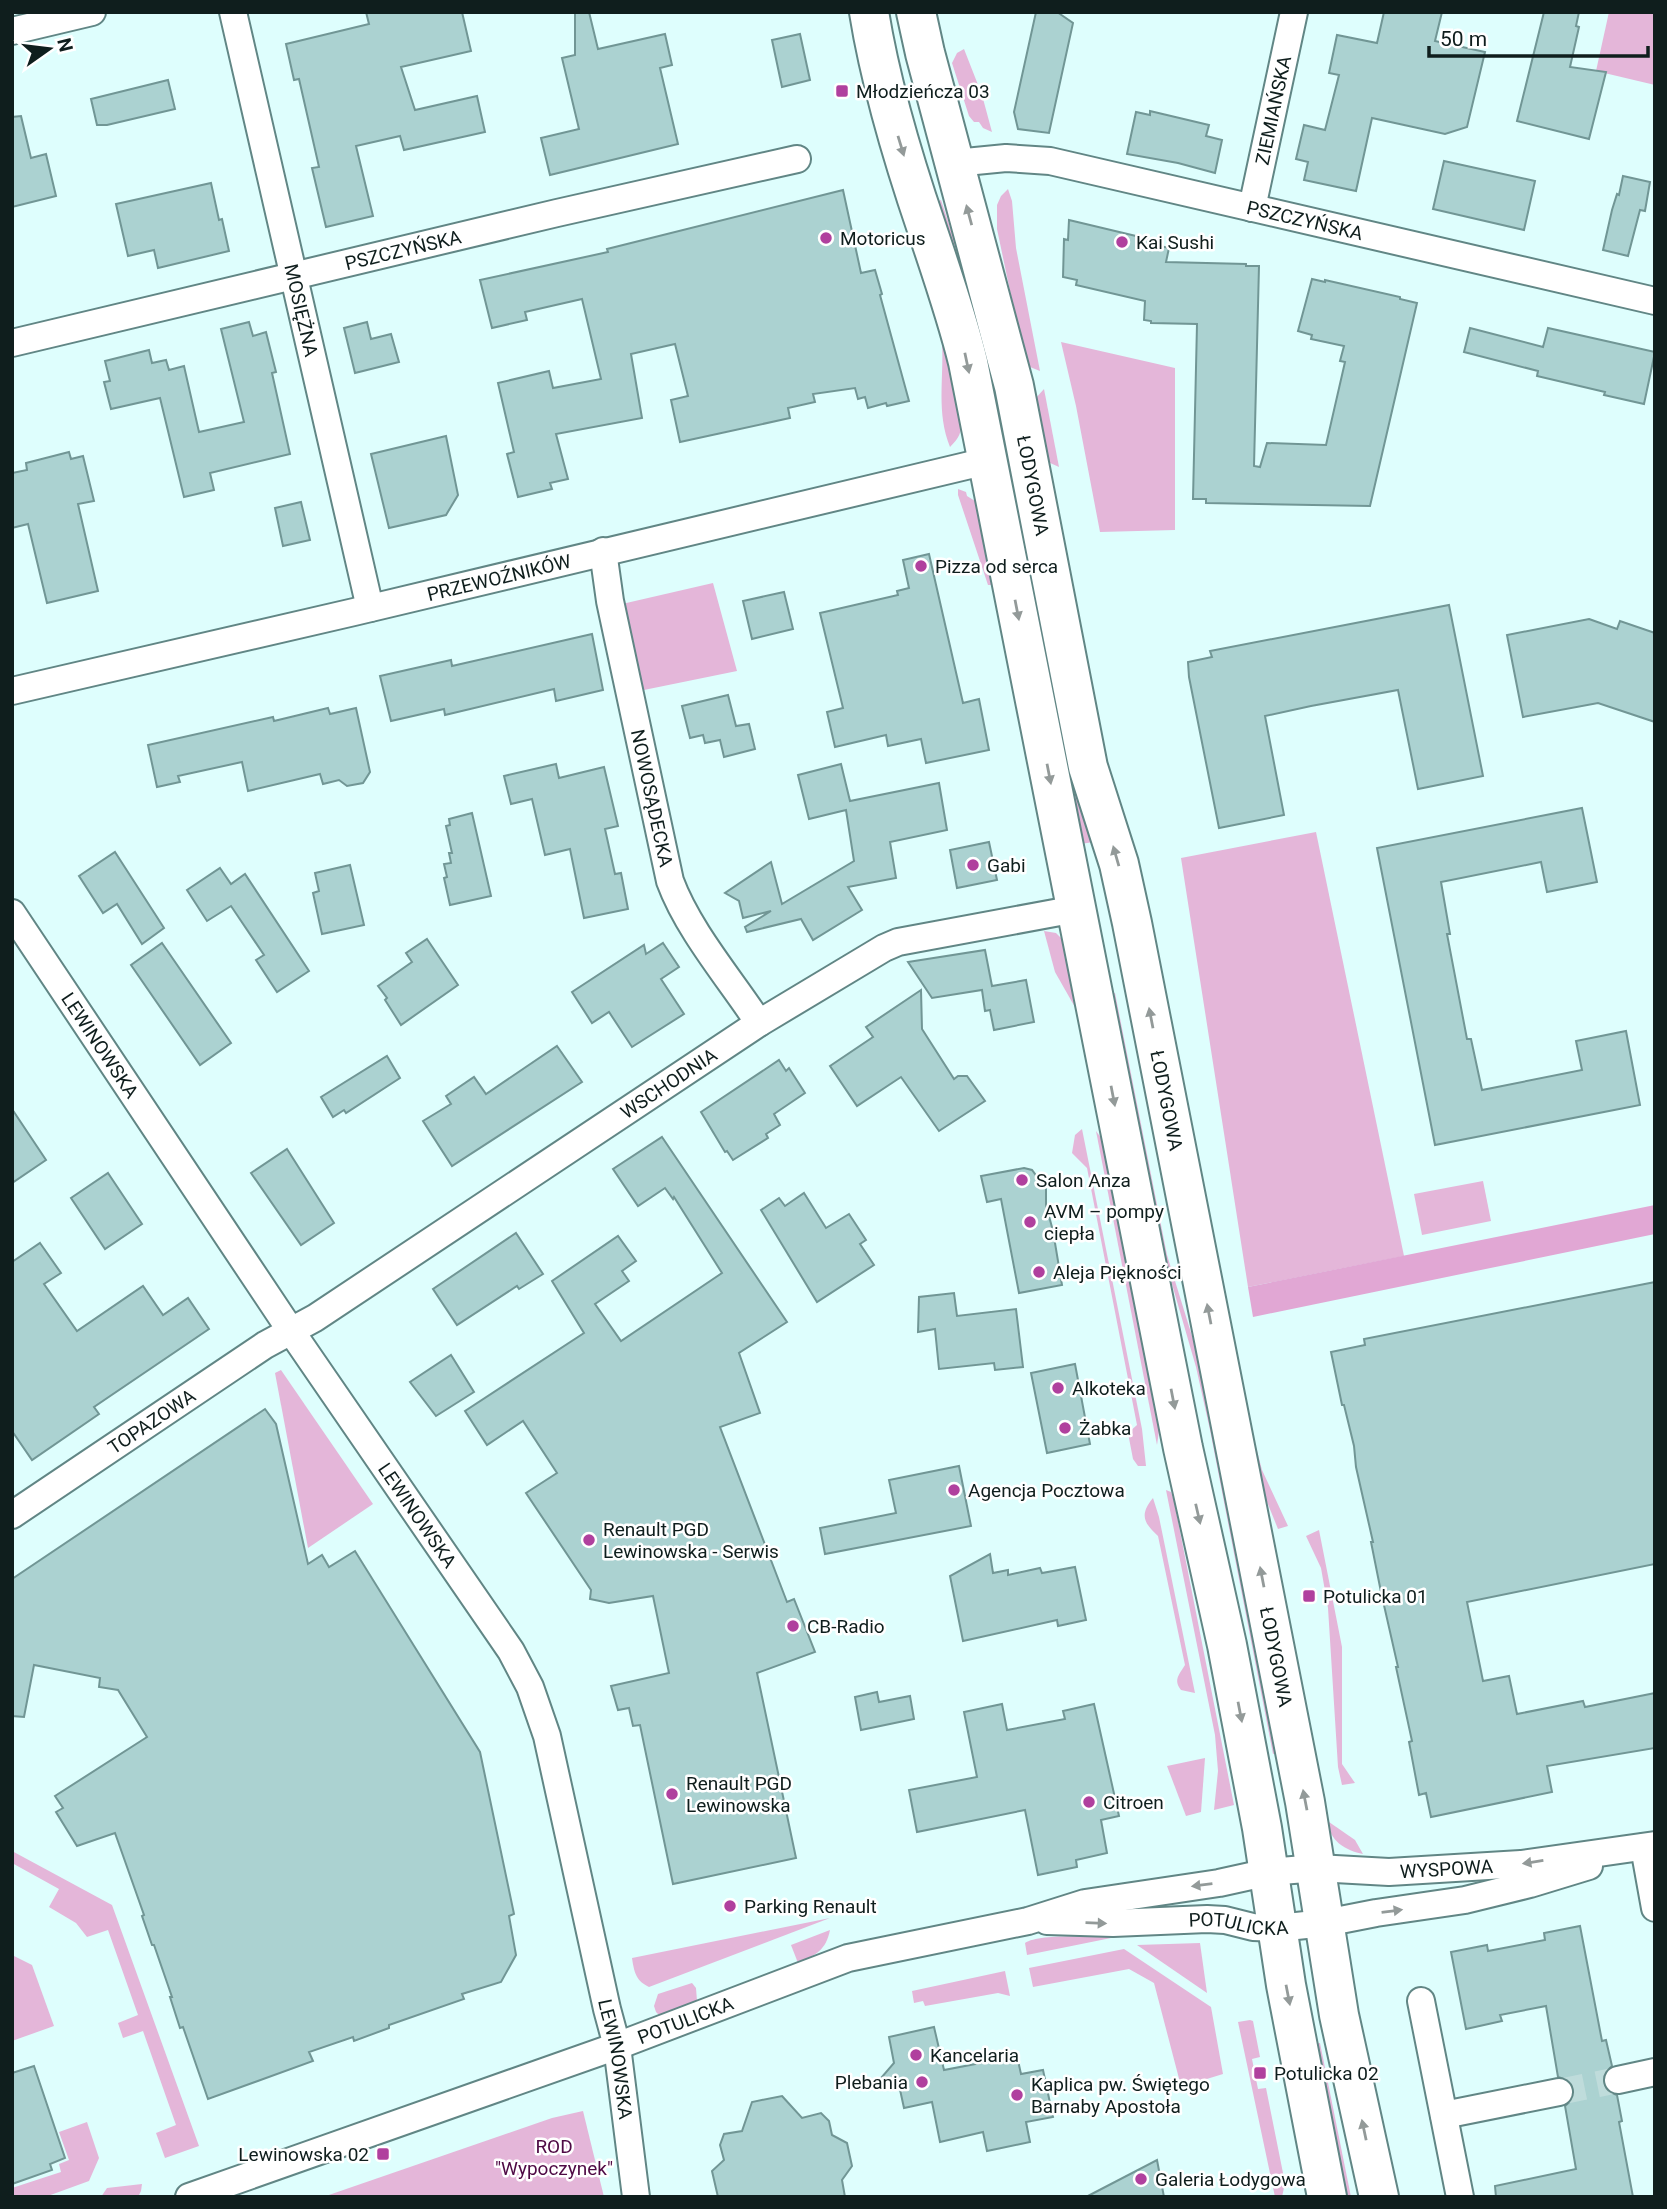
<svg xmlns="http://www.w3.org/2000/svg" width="1667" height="2209" viewBox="0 0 1667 2209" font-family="Roboto,sans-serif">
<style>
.green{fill:#e4b6d9}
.forest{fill:#e1a7d4}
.building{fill:#abd2d1;stroke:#719695;stroke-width:2}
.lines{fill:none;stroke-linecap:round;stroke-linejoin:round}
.street-tunnel{stroke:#bfdcdb;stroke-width:26;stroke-dasharray:26 13;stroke-linecap:butt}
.street-casing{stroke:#618685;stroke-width:30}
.secondary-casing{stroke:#618685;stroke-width:42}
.street{stroke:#fff;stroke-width:26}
.secondary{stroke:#fff;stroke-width:38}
.oneway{fill:#939a99}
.poi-dot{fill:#b0409e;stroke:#fff;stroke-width:2.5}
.labels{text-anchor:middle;stroke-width:5;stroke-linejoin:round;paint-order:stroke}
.poi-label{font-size:19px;fill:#0f1e1d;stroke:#fff;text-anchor:start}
.street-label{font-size:19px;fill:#0f1e1d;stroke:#fff}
.park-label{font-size:19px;fill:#4e0944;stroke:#fff}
</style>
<rect width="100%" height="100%" fill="#defefd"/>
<!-- green -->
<g class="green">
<path d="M1609,12H1655V85L1596,71Z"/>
<path d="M964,49L982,95L992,132L983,128L979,122H974L969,116L952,63L957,53Z"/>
<path d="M1008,189L1012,201L1016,248L1040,371L1030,367L1025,362L997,229V205L1001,196Z"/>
<path d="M941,200L979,315L1094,842L1080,844L936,202Z"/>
<path d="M1061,342L1175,368V530L1100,532L1076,406Z"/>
<path d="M942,344L946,346L959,403C956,421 970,428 950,447C936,413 944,378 942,344Z"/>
<path d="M1044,389L1059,467L1048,462L1035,399Z"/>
<path d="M958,489L966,492L967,496L975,501L980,511L993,581L992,585H988L958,495Z"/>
<path d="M713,583L737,671L639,691L622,604Z"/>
<path d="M1316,832L1404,1256L1248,1287L1181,858Z"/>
<path d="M1044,931L1056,933L1064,941L1078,1000L1076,1009L1055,972Z"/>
<path d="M1115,993L1167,1255L1200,1362L1279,1753L1273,1754L1210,1430L1196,1367L1163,1253L1110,994Z"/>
<path d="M1082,1129L1142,1429L1146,1466H1138L1133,1459L1128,1433L1137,1425L1087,1168L1072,1153L1075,1135Z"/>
<path d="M1096,1131L1104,1142L1158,1419L1159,1431L1157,1445Z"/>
<path d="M1483,1181L1491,1221L1422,1235L1414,1194Z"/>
<path d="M281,1370L373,1504L308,1548L275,1373Z"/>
<path d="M1256,1447L1262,1470L1288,1526L1278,1529L1263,1492L1253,1448Z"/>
<path d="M1166,1490L1171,1492L1174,1501L1234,1805L1214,1810L1218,1771L1215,1735Z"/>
<path d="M1153,1498L1159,1517L1195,1693L1181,1690C1173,1680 1179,1675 1185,1665L1158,1536C1144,1523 1139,1515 1153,1498Z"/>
<path d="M1319,1530L1342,1647V1764L1355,1783L1342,1785L1338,1767L1328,1608L1321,1568L1306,1536Z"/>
<path d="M1205,1758L1201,1812L1186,1816L1167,1766Z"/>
<path d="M1329,1822L1355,1840L1363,1854C1346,1851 1328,1840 1329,1822Z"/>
<path d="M12,1851L112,1905L199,2146L165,2158L156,2133L176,2125L143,2031L123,2038L118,2023L138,2015L108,1930L87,1937L76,1923L49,1907L59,1889L12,1863Z"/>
<path d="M830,1918L649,1987C636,1981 634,1972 632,1958Z"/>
<path d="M830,1930C826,1950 816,1955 798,1963L791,1945Z"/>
<path d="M1116,1937L1027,1955L1025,1943C1039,1933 1096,1937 1116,1937Z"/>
<path d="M1200,1943L1207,1993L1137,1945Z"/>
<path d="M1124,1949L1211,2007L1223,2074L1197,2082L1182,2090L1154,1983L1129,1969L1033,1987L1029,1968Z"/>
<path d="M12,1955L32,1965L54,2026L12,2041Z"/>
<path d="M1005,1971L1010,1996L998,1993L925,2006L923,2001L914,2003L912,1991Z"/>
<path d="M692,1983L696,1988L697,2001L691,2005L659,2015L656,2012L654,2006L658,1994Z"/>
<path d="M1250,2020L1253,2021L1260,2057L1252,2059L1258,2089L1266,2088L1285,2183L1282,2197H1275L1238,2022Z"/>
<path d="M1320,2043L1351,2197H1345L1315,2044Z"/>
<path d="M583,2111L604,2197H323L552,2118Z"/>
<path d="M87,2122L99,2158L89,2181L45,2197H12V2188L61,2172L59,2164L69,2160L59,2132Z"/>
<path d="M142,2184L141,2191L138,2197H101L107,2188Z"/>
</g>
<!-- forest -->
<path class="forest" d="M1655,1205V1234L1253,1317L1248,1287Z"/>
<!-- building -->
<g class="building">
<path d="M366,12H462L471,51L401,67L415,110L477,96L485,132L404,150L400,136L356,146L373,216L326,227L312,168L319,167L299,79L294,80L286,44L369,24Z"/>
<path d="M575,12H589L598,49L665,34L672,65L660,68L678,144L550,175L541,138L579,129L562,58L575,55Z"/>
<path d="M1036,12H1057L1073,23L1049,133L1018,129L1014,112Z"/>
<path d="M1384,12H1442L1435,41L1485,52L1467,127L1445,134L1372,118L1356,191L1304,180L1308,162L1296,159L1304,125L1325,130L1339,75L1329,73L1337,35L1377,43Z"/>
<path d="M1544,12H1579L1576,26L1579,27L1570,67L1606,72L1589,139L1517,121Z"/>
<path d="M800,34L810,80L782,87L772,40Z"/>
<path d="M168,80L175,109L107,125H97L91,99Z"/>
<path d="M1150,111L1209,125L1206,136L1222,140L1215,173L1178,163L1127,154L1136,112L1150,115Z"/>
<path d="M21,116L31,158L46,154L56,196L12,207V117Z"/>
<path d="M1444,161L1535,181L1524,230L1433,209Z"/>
<path d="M1623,176L1650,182L1645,211L1640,210L1628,256L1603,250L1612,210L1617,194L1619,195Z"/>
<path d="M211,183L219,220L222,219L229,251L158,268L154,250L128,256L116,204Z"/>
<path d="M843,190L861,273L875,270L882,294L880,295L909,401L887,406L886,403L868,408L865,397L858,399L855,388L813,394L815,402L788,408L790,418L680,442L671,400L688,396L675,344L631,354L642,418L556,434L568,479L550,483L552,489L518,497L507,454L514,452L498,383L549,371L553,388L601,379L582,299L525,312L527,320L492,328L480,280L608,252L607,249Z"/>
<path d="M1069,220L1157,241L1156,245L1169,248L1166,262L1246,264V266H1259L1254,466L1260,467L1267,443L1326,445L1345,362L1340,361L1344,346L1311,339L1312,335L1298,331L1312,279L1325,282V280L1400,297V299L1417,303L1370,506L1206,503V499H1193L1197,324L1151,323V321L1144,320L1145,301L1076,285L1077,280L1063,277L1064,239L1068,240Z"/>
<path d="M249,322L253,336L266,332L276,372L272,373L290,454L210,473L214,490L184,497L160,398L111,409L104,382L110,381L105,361L149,350L152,363L166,360L169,370L184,366L199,432L244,422L221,329Z"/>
<path d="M367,322L371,339L391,334L399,362L355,373L344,328Z"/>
<path d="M1470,328L1543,347L1548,328L1655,352L1644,404L1604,395L1605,392L1537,376L1538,371L1464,352Z"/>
<path d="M446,436L458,495L446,515L389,528L371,454Z"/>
<path d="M69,452L71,459L83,456L94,501L78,504L98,591L47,603L28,524L12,528V473L27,470L26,463Z"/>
<path d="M301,502L310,540L283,546L275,508Z"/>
<path d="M929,554L963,703L979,699L989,750L926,763L921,739L888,746L886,735L835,747L827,712L843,708L820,613L898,595L897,591L909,588L903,560Z"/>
<path d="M784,592L793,629L752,639L743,601Z"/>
<path d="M1449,605L1483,776L1418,789L1398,690L1311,706L1265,716L1284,815L1219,828L1189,677L1188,662L1212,657L1210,651Z"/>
<path d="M1589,619L1617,629L1620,621L1655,633V722L1598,703L1523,717L1507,635Z"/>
<path d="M592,634L603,690L556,701L554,689L445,715L444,709L391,721L380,676L451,660L452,666Z"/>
<path d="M728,695L736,726L749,724L755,749L724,757L720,740L705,743L703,735L690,738L682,706Z"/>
<path d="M328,708L330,714L356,708L370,772L363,783L347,786L339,780L323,784L320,774L248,791L242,762L178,776L180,782L157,787L148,745L273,717L274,721Z"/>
<path d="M556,764L559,778L604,767L618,826L605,829L615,874L621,873L628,909L584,918L570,849L545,855L532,799L511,804L504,776Z"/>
<path d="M841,764L850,801L939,783L947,830L890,842L896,878L848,887L862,910L813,940L801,919L747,932L745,927L771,911L743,918L739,901L725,893L771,862L782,904L854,861L846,810L809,819L798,775Z"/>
<path d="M1582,808L1597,882L1547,892L1541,862L1441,882L1450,934H1447L1467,1039H1471L1482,1090L1582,1070L1576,1041L1626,1031L1640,1105L1435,1145L1377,848Z"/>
<path d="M472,813L491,896L450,905L444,878L447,877L444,864L451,863L449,853H452L446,826L450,825L449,819Z"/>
<path d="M989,842L997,880L957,888L950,850Z"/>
<path d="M115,852L164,928L142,944L117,904L103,913L79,876Z"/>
<path d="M350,865L364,925L322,934L313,893L319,891L315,873Z"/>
<path d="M220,868L231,884L245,874L309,971L277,992L256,960L264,955L231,906L207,921L187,890Z"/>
<path d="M427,939L458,985L401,1025L385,1000L387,998L378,986L412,962L406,953Z"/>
<path d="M162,943L231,1043L200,1065L131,965Z"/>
<path d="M663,943L679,967L661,979L684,1014L632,1047L609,1012L592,1023L572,992L644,945L646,954Z"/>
<path d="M985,950L992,986L1026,980L1034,1022L994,1030L990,1010L985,1011L982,990L932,998L908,962Z"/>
<path d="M921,990L922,1029L954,1079L958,1076H967L985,1101L939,1131L901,1077L857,1106L830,1066L873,1037L866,1027Z"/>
<path d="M557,1046L582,1082L452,1166L423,1121L451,1104L446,1096L474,1077L486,1094Z"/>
<path d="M387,1056L400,1078L346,1113L344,1110L333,1117L321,1097Z"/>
<path d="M779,1060L786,1071L789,1068L805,1093L774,1114L780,1125L766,1134L768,1138L733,1160L727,1151L725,1152L701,1112Z"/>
<path d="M12,1109L46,1160L12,1183Z"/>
<path d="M662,1137L787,1322L739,1353L760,1413L720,1427L787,1602L794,1599L815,1652L757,1673L796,1858L673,1884L640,1725L633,1726L629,1708L618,1710L611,1686L669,1673L653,1596L609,1603L590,1599L591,1590L526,1493L557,1473L523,1421L487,1445L465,1411L584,1333L552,1281L618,1236L636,1261L622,1271L629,1281L595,1304L621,1341L722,1273L674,1197L673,1199L665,1188L638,1206L613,1169Z"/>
<path d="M287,1149L334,1223L301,1245L251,1173Z"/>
<path d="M1024,1168L1032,1170L1046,1189V1205L1053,1231L1062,1285L1019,1293L1001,1199L987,1202L981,1176Z"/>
<path d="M108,1173L142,1224L105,1249L71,1198Z"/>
<path d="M804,1193L826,1228L849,1214L866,1240L860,1244L874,1265L817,1302L761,1210L779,1198L785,1206Z"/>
<path d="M516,1233L543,1274L519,1289L517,1286L457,1325L433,1289Z"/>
<path d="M40,1243L61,1273L44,1284L77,1331L143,1286L163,1315L188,1298L209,1329L94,1407L99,1414L32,1460L12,1431V1262Z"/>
<path d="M1655,1282V1564L1467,1602L1483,1681L1509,1676L1517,1714L1583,1701L1585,1707L1655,1693V1748L1547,1766L1552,1792L1431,1817L1426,1793L1419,1795L1409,1742L1412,1741L1396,1667H1398L1381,1592L1371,1542H1373L1356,1467L1354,1446L1344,1405H1342L1331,1352L1365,1345L1364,1339Z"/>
<path d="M954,1293L957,1316L1016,1309L1023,1367L995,1370L994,1363L939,1369L935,1329L918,1332L919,1297Z"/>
<path d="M451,1355L474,1392L436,1416L410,1382Z"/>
<path d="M1075,1364L1090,1444L1047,1453L1031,1373Z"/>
<path d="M265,1409L276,1424L308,1564L322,1555L329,1567L355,1551L480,1752L514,1914L509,1916L516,1955L501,1982L462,1994L464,1999L389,2025V2028L354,2041L353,2037L309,2052L313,2061L208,2099L183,2027L180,2028L170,1997H172L154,1945H152L142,1916L144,1915L115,1833L77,1846L56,1812L63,1808L55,1796L147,1737L118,1690L99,1687L100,1678L34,1665L24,1717L12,1716V1579Z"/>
<path d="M959,1466L971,1526L825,1554L820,1528L896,1513L889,1480Z"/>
<path d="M990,1554L993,1573L1008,1570V1575L1040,1568L1042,1573L1075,1567L1086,1620L1058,1626L1057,1620L963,1641L950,1576Z"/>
<path d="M877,1692L879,1702L910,1696L914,1719L861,1730L855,1697Z"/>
<path d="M1002,1704L1007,1730L1065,1719L1063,1711L1094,1704L1119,1816L1101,1820L1107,1853L1076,1860L1077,1867L1038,1875L1025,1810L917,1832L909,1790L977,1777L964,1712Z"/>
<path d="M1580,1926L1602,2041L1606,2040L1612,2066L1603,2075V2083L1607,2091L1617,2095L1622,2121L1619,2122L1633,2197H1496L1495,2186L1576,2169L1565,2106L1574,2098V2090L1570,2081L1558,2077L1546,2006L1500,2015L1502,2021L1466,2029L1451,1952L1487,1945L1488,1951L1545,1940L1544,1933Z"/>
<path d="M934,2027L944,2070L1017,2056L1021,2074L1043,2070L1053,2117L1026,2122L1030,2142L987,2151L983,2132L940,2142L932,2102L904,2108L899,2085L881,2078L894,2063L889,2037Z"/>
<path d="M34,2066L65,2158L50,2164L52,2170L12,2184V2073Z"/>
<path d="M782,2096L802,2118L821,2113L829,2121L832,2135L847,2143L852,2166L842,2180L845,2197H718L712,2171L724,2160L720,2145L724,2134L742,2131L752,2102Z"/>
<path d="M1157,2160L1164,2197H1086Z"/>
</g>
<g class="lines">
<!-- street-tunnel -->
<path class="street-tunnel" d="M1559,2092L1618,2080"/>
<defs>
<g id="street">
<path id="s1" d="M233,12L370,608"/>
<path d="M12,31L92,12"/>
<path id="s2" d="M955,163L1006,158L1050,161L1655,301"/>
<path id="s3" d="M1252,208L1294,12"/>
<path id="s4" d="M12,343L557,213L797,159"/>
<path id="s5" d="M603,551L610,601L670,881C688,930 730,979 759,1023"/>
<path id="s6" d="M12,691L354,612L987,461"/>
<path id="s7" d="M12,913L291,1331L511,1651L530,1687L547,1736L607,2009L617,2046L636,2197"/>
<path id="s8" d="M12,1515L265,1345L315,1318L759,1023L884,948L898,942L1076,909"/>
<path d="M1644,1847L1655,1908"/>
<path id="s9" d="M1047,1921L1113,1923L1207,1919L1225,1920L1253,1927L1277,1928L1325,1923L1376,1913L1465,1900L1530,1884L1589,1866"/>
<path d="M1421,2001L1460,2197"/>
<path d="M1618,2080L1655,2072"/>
<path d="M1444,2115L1559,2092"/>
<path id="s10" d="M189,2197L617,2046L848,1958L1028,1921L1085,1903L1219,1883L1269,1872L1317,1868L1389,1872L1521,1864L1655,1845"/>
</g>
<g id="secondary">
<path d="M869,12C881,86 903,159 927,229C942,274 957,317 968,362L1183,1448L1227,1645L1262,1828L1286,1985L1327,2197"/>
<path id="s11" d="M916,12L925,53L1014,386L1088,767L1119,864L1132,923L1305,1802L1339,2015L1379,2197"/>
</g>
</defs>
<!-- street casing -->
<use href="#street" class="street-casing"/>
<!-- secondary casing -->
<use href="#secondary" class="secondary-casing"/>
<!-- street -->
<use href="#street" class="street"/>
<!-- secondary -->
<use href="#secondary" class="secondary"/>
</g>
<!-- one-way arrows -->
<defs><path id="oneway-solid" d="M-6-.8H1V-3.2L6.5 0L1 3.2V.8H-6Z" transform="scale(1.75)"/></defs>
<g class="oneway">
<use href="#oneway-solid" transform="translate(901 146) rotate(73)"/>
<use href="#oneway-solid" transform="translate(969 215) rotate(-105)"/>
<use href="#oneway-solid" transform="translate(967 363) rotate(78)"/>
<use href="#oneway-solid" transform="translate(1017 610) rotate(79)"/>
<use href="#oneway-solid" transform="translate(1049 774) rotate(79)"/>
<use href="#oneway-solid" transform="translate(1116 856) rotate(-106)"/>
<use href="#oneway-solid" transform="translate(1151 1018) rotate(-101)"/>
<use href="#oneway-solid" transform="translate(1113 1096) rotate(79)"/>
<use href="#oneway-solid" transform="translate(1209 1314) rotate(-101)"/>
<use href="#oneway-solid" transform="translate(1173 1399) rotate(79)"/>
<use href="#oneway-solid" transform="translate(1198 1514) rotate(77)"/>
<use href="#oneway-solid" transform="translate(1262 1577) rotate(-101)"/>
<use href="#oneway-solid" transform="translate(1240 1712) rotate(79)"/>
<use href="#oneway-solid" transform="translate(1305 1800) rotate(-101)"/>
<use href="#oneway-solid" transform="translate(1533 1862) rotate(171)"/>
<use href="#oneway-solid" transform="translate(1202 1885) rotate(173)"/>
<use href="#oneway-solid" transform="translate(1392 1911) rotate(-7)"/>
<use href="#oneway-solid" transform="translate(1096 1923) rotate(2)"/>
<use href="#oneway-solid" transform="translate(1288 1995) rotate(79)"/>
<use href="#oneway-solid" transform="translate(1364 2130) rotate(-102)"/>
</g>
<!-- markers -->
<g class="poi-dot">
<rect x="835" y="84" width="14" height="14" rx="3.5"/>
<circle cx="826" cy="238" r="7"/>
<circle cx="1122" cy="242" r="7"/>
<circle cx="921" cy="566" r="7"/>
<circle cx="973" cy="865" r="7"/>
<circle cx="1022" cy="1180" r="7"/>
<circle cx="1030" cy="1222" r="7"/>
<circle cx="1039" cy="1272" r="7"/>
<circle cx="1058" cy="1388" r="7"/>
<circle cx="1065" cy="1428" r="7"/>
<circle cx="954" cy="1490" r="7"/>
<circle cx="589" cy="1540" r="7"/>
<rect x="1302" y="1589" width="14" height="14" rx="3.5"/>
<circle cx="793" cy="1626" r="7"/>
<circle cx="672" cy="1794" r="7"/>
<circle cx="1089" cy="1802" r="7"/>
<circle cx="730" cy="1906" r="7"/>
<circle cx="916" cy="2055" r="7"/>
<rect x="1253" y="2066" width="14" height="14" rx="3.5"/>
<circle cx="922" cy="2082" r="7"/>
<circle cx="1017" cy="2095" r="7"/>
<rect x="376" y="2147" width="14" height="14" rx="3.5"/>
<circle cx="1141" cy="2179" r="7"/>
</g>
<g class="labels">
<!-- poi labels -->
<g class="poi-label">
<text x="856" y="98">Młodzieńcza 03</text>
<text x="840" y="245">Motoricus</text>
<text x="1136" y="249">Kai Sushi</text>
<text x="935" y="573">Pizza od serca</text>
<text x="987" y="872">Gabi</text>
<text x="1036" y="1187">Salon Anza</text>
<text x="1044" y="1218">AVM – pompy<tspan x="1044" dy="22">ciepła</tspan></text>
<text x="1053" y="1279">Aleja Piękności</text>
<text x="1072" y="1395">Alkoteka</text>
<text x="1079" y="1435">Żabka</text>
<text x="968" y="1497">Agencja Pocztowa</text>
<text x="603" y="1536">Renault PGD<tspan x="603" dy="22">Lewinowska - Serwis</tspan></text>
<text x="1323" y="1603">Potulicka 01</text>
<text x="807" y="1633">CB-Radio</text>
<text x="686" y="1790">Renault PGD<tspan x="686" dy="22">Lewinowska</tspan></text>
<text x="1103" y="1809">Citroen</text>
<text x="744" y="1913">Parking Renault</text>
<text x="930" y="2062">Kancelaria</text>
<text x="1274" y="2080">Potulicka 02</text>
<text x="908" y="2089" text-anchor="end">Plebania</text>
<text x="1031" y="2091">Kaplica pw. Świętego<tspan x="1031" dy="22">Barnaby Apostoła</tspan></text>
<text x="369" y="2161" text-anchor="end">Lewinowska 02</text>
<text x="1155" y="2186">Galeria Łodygowa</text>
</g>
<!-- street labels -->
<g class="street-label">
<text dy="7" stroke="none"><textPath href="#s3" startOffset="100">ZIEMIAŃSKA</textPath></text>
<text dy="7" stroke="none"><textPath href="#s2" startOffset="357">PSZCZYŃSKA</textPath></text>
<text dy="7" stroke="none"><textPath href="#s4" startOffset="402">PSZCZYŃSKA</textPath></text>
<text dy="7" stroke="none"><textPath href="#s1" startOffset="306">MOSIĘŻNA</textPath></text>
<text dy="7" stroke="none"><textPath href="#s11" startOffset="488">ŁODYGOWA</textPath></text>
<text dy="7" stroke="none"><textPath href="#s6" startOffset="500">PRZEWOŹNIKÓW</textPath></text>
<text dy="7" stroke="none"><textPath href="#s5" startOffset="252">NOWOSĄDECKA</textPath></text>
<text dy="7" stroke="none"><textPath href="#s7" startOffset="159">LEWINOWSKA</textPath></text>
<text dy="7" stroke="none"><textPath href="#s8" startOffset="786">WSCHODNIA</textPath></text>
<text dy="7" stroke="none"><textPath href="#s11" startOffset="1118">ŁODYGOWA</textPath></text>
<text dy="7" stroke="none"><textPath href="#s8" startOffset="168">TOPAZOWA</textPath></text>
<text dy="7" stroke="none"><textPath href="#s7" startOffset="726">LEWINOWSKA</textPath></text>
<text dy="7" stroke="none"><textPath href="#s11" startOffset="1685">ŁODYGOWA</textPath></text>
<text dy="7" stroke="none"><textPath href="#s10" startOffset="1309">WYSPOWA</textPath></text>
<text dy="7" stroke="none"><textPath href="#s9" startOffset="192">POTULICKA</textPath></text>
<text dy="7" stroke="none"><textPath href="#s10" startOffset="527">POTULICKA</textPath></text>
<text dy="7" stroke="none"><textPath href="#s7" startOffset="1314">LEWINOWSKA</textPath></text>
</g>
<!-- park labels -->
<g class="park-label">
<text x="554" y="2153">ROD<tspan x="554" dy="22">"Wypoczynek"</tspan></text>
</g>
</g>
<!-- border -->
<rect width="1667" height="2209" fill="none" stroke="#0f1e1d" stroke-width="28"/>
<!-- north arrow -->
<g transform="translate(49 49) rotate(76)" stroke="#ffffff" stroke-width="5" paint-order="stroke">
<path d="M0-5L12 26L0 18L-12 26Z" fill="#0f1e1d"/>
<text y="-10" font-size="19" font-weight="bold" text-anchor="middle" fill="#0f1e1d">N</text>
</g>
<!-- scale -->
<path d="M1429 46v10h219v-10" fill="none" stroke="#0f1e1d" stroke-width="3.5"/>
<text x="1440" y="46" font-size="21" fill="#0f1e1d" stroke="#ffffff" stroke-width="5" paint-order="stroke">50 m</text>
</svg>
